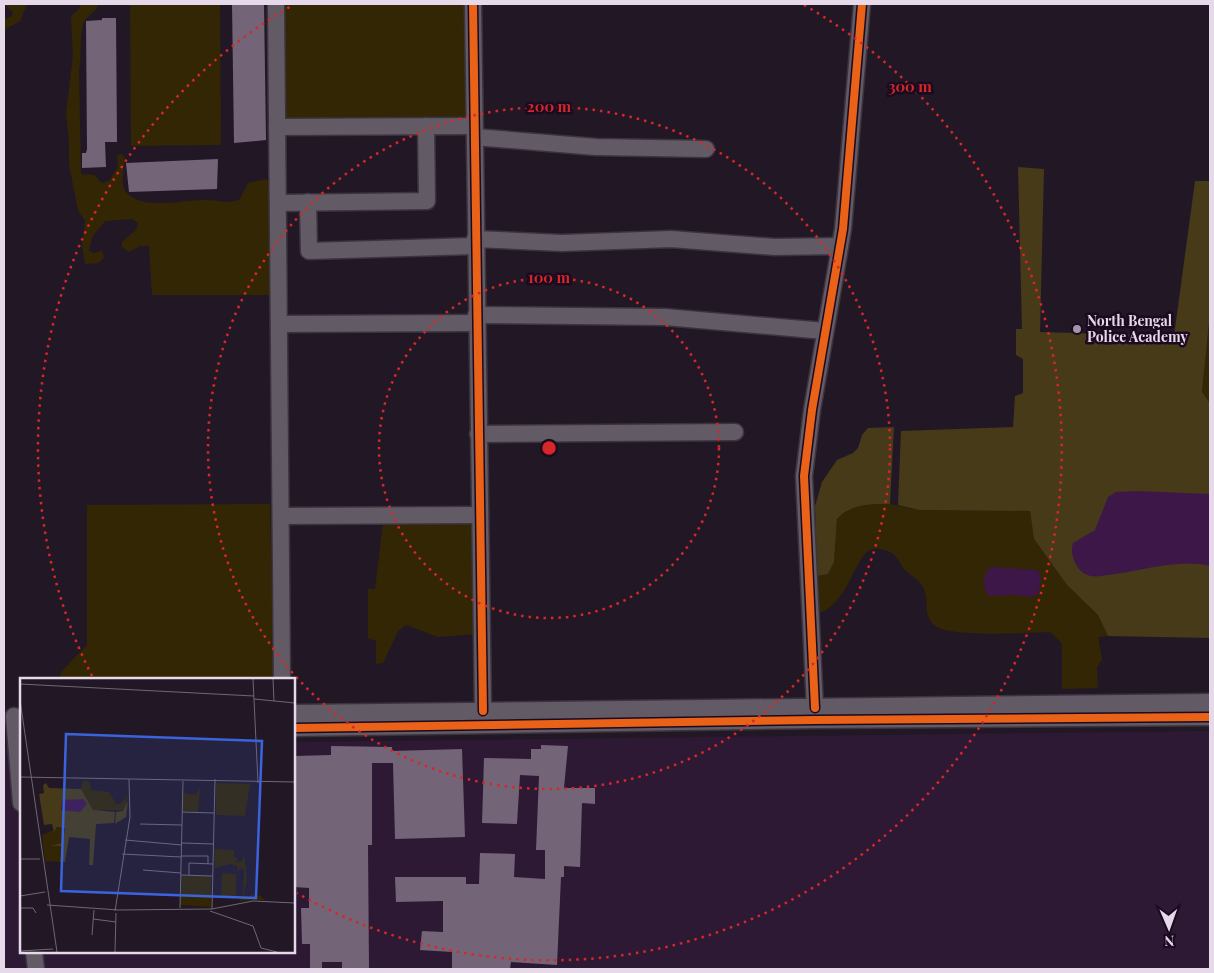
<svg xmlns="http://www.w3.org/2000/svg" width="1214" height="973" viewBox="0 0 1214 973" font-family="'Playfair Display',serif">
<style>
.built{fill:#2d1934}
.green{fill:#322605}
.forest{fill:#463a18}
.water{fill:#3e1749}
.building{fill:#736577}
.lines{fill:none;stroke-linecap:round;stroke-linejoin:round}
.minor-casing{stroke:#3b343d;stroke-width:19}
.minor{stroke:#625a65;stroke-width:16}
.cycleway-casing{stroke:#1b0a20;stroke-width:11}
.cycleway{stroke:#ea6118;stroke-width:8}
.ring{fill:none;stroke:#d62828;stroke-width:2.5;stroke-dasharray:2.5 5}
.poi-dot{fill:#a196a5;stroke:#1b0a20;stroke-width:2}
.labels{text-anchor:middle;stroke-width:5;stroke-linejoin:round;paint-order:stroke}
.poi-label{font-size:14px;font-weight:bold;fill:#e6daea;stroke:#1b0a20;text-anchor:start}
.inset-road{fill:none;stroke:#706674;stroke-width:1}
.view{fill:#3b63db;fill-opacity:0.15;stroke:#3b63db;stroke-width:2.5}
.inset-edge{fill:none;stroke:#e6daea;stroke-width:2.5}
.centre{fill:#d62828;stroke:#1b0a20;stroke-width:2.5}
.ring-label{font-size:15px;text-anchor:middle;font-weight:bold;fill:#d62828;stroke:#1b0a20;stroke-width:5;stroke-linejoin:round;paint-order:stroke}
</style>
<rect width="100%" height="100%" fill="#221825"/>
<!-- built -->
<path class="built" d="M1210,731V969H4V746L21,745V952H294V742Z"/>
<!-- green -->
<g class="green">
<path d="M4,4H27L20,21L4,30V19L12,16L13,12Z"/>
<path d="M81,4H99C95,13 87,16 84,22C79,33 82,57 79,70L81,174L94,175L102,183L109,181L118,167L117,155L121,154L125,157C125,169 118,185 128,194C146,211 185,199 207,200C218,200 229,205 240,199L248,183L266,179L272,185L271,295H152L149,246H140L129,252L122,247V242L136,230L138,223L132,219L105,221L92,237L89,251L94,253L102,251L104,258L98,263L85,264L82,246L85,221L78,210L69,165V141L66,113L73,55L71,16L79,9Z"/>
<path d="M130,4H220L221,145L131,146Z"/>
<path d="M282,4H469L471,121L285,124Z"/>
<path d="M1210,313V403L1202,392Z"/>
<path d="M270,504L274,679H60L61,672L87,645V505Z"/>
<path d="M890,504L919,510L1030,511L1034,539L1067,585L1098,615L1108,636L1098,637L1102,659L1097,667L1098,688L1062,689V645L1060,641L1050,632C1026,633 949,638 934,625C923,615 929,601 924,589C920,579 910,576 903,568C900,563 897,556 892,553C887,550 879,548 873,549C854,553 851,602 819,613L817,576L828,574L834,562L837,519C852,504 870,504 890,504Z"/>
<path d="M383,522H474L476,634L438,637L406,625L398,631L383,663L376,664V641L368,638V589H375Z"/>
</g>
<!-- forest -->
<g class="forest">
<path d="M1018,167L1044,169L1040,332L1174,336L1195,181H1210V313L1202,392L1210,403V638L1108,636L1098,615L1067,585L1034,539L1030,511L919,510L898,505L901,431L1013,427L1015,396L1023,393V359L1016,355V329H1022Z"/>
<path d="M894,427L890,504C870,504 851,504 837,519L834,562L828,574L817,576L815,506L822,482L837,460L853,453L858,448L862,435L868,428Z"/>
</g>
<!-- water -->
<g class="water">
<path d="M1136,491L1210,494V566C1177,558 1140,572 1107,575C1101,576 1097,577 1091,576C1077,574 1069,555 1073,543L1095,530L1108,497L1116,492Z"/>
<path d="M991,567L1037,570L1041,576L1039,593L1032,597L1013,595L989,596C982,588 982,573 991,567Z"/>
</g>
<!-- building -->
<g class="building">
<path d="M232,4H264L266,140L234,143Z"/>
<path d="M102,18H116L117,142H105L106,167L82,168V153H86L87,149L86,21L102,20Z"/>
<path d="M218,159L217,189L129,192L126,163Z"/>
<path d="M541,745L568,746L564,788H595V804L582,803L580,867L564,866V877H561L557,965L511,962L510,969L452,968V952L420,950L422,931L443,932V901L396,902L395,877H466V884H479L480,853L515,854L514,877L545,879V850H536L539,776L520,775L517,824L482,823L484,758L531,759V749H541Z"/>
<path d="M331,746L392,747V751L462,749L465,837L395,839L393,763H372V845H368L369,969H342V962H322V969H310V944H302L301,908H309V888L294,887V756L331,755Z"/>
</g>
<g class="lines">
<defs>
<g id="minor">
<path d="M276,4L282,679"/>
<path d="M473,4L483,711"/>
<path d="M277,127L474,126"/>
<path d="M475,137L596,147L706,149"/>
<path d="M308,202L309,251L475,246"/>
<path d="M278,203L427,201L426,126"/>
<path d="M475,239L562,243L671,239L775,247L840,246"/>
<path d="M476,315L665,317L825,331"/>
<path d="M279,324L476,323"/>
<path d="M478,434L735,432"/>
<path d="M281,516L479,515"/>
<path d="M815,708L804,476L812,410L843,229L862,4"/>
<path d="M294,713L1210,702"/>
<path d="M14,716L21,803"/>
<path d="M294,728L815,720L1210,717"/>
<path d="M34,952L36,969"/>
</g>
</defs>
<!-- minor casing -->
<use href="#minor" class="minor-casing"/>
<!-- minor -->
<use href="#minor" class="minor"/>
<defs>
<g id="cycleway">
<path d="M473,4L483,711"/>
<path d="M815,708L804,476L812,410L843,229L862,4"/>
<path d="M294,728L815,720L1210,717"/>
</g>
</defs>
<!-- cycleway casing -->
<use href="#cycleway" class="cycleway-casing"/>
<!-- cycleway -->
<use href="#cycleway" class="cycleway"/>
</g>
<!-- distance rings -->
<g class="ring">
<circle cx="549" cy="448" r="170"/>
<circle cx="549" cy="448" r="341"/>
<path d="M92 676A511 511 0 0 1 293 5M804 5A511 511 0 0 1 297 893"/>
</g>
<!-- markers -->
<circle class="poi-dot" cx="1077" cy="329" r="5"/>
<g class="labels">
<!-- poi labels -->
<g class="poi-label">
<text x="1087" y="326">North Bengal<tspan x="1087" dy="16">Police Academy</tspan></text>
</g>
</g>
<!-- overview -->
<g transform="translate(20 678)">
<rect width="275" height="275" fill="#221825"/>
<path d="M63,103H69L71,112L89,114L96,126H100L108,117L105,132H73L61,111ZM196,105L230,106L225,138L196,137ZM180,111L178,134L163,133V115L175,117ZM43,148V165L31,168H42L40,184L25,183L22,157ZM194,171L214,172V179L218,180L216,184L222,183L224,177L227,201L223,220L237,215L235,219L240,217L245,222L219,223L223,216L224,192L220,190L218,195L217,188L211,186L195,190ZM202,195L216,196V219H201ZM161,198H191V229L161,227Z" fill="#322605"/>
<path d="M26,105L29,110L61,111L73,132L95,134L94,145L76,146L73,187H69L70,161L49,159L45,184H40L42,168H30L43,165L45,150L37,149L34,154L32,146L24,147L19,116L24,115L23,107ZM108,123L106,139L95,146L96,134L103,133Z" fill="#463a18"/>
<path d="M63,121L67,126L60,134L41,132L42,122Z" fill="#3e1749"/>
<path class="inset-road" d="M233,1L238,105M253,1L254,23M0,6L234,18M234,21L275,25M0,22L37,274M0,99L275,104M162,134L194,135M120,146L162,147M105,162L162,167M162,165L193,166M102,176L161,179M161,178H188V186M0,181H20M123,192L161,195M161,197L192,198M169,197V185L193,186M0,218L25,214M27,227L99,232L192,231L233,223L275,225M0,230H13L16,235M160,230L163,103M192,231L195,101M95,233L110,139L109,101M190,233L233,248L241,270L257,274M73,241L96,244M72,257L74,232M0,273L33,271M95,274L96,235"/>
<path class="view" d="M46,56L242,63L236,220L41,213Z"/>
<rect width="275" height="275" class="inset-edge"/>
</g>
<circle cx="549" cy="448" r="8" class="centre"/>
<g class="ring-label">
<text x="910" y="92">300 m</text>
<text x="549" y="112">200 m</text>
<text x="549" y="283">100 m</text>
</g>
<!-- border -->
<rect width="1214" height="973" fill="none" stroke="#e6daea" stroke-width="10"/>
<!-- north arrow -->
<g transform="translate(1169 928) rotate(178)" stroke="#1b0a20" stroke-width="4" paint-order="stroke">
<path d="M0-4L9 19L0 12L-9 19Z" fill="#e6daea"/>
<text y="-8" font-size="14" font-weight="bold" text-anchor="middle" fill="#e6daea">N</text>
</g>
</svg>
